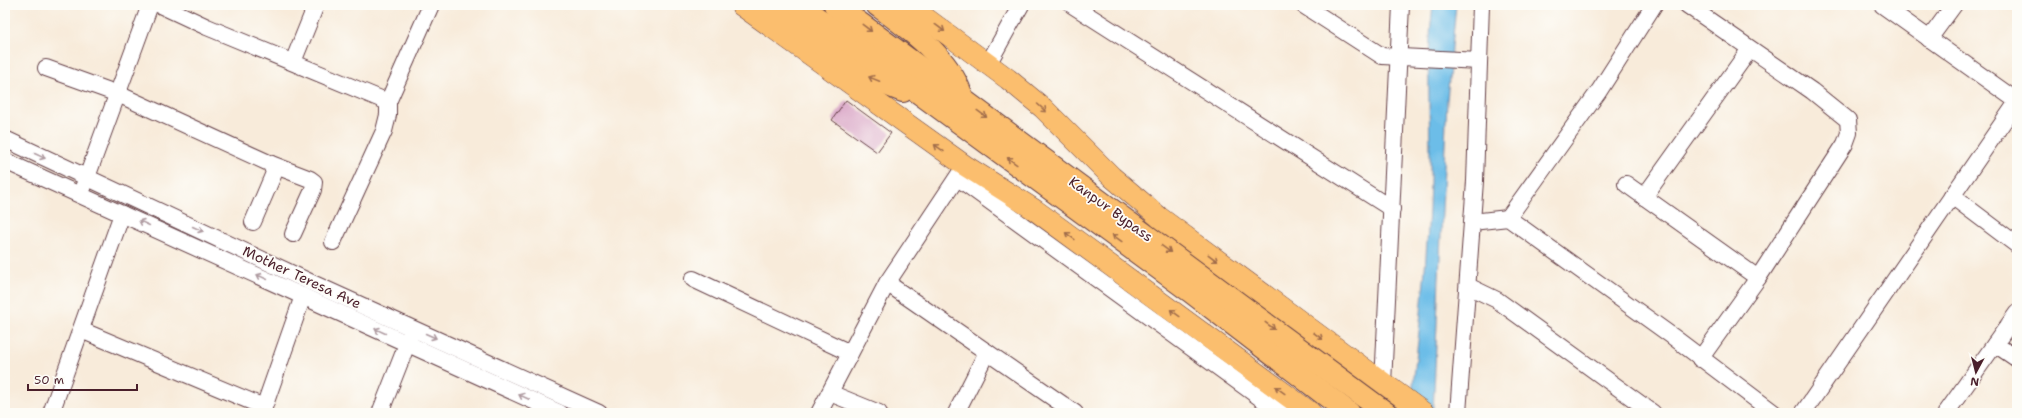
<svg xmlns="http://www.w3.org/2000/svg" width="2022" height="418" viewBox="0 0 2022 418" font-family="'Shantell Sans',sans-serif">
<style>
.water{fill:#6cbde8;stroke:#5b6e8a}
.building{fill:#d8a2c5}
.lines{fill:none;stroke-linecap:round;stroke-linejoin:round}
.minor-casing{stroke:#643e45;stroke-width:18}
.major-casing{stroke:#643e45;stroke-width:22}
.highway-casing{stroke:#643e45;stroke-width:24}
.minor{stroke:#fff;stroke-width:16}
.major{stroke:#fbbe6e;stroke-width:21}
.highway{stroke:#fbbe6e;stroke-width:22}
.oneway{stroke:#a26e4c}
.oneway2{stroke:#ae9aa0}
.labels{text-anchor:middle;stroke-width:3.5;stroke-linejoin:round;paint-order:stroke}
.street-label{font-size:14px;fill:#4a1f2b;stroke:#fdfcf7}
</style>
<rect width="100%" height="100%" fill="#fdfcf7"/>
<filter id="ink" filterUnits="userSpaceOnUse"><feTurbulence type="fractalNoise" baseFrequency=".025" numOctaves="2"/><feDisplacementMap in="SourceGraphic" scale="8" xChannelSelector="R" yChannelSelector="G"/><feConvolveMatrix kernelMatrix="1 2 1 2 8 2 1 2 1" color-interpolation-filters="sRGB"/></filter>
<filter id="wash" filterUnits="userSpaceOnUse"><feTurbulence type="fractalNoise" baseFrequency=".012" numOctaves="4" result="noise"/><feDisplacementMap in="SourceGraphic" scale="16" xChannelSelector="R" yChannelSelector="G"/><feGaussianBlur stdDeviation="0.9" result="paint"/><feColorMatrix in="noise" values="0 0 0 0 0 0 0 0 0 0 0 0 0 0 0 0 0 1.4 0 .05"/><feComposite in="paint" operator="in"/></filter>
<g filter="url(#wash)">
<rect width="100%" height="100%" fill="#f8ebda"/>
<!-- water -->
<path class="water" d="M1433,5H1456L1447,100L1433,413L1412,394C1420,324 1428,254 1430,183C1431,124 1425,64 1433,5Z"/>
<g id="blocks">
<!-- building -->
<path class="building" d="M846,100L891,133L877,152L832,120Z"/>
</g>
</g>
<g filter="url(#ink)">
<use href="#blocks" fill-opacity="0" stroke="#643e45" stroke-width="1"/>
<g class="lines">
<defs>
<g id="minor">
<path d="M160,5L207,27L388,102L431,5"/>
<path d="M1072,5L1392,209"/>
<path d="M1303,5L1382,56L1479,61"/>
<path d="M1687,5L1812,91L1848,120L1849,133L1845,144L1758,278L1700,359"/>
<path d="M1882,5L2017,101"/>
<path d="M1929,39L1954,5"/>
<path d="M293,62L316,5"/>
<path d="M988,64L1021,5"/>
<path d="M46,68L118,94L271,164L274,173L253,222"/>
<path d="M5,139L312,283L599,413"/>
<path d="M5,161L560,413"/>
<path d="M271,164L310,179L314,182L313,190L293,234"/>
<path d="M958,178L1281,413"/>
<path d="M1626,184L1758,278"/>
<path d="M83,188L150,5"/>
<path d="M1952,196L2017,245"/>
<path d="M1644,197L1750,49"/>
<path d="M1508,218L1599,91L1654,5"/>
<path d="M1472,222L1508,218L1672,336L1774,413"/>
<path d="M333,242L384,131L388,115V102"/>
<path d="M693,279L850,353"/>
<path d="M887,283L1075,413"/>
<path d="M1468,286L1497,300L1653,413"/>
<path d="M81,330L264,407"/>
<path d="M1995,344L2017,359"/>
<path d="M1383,384L1401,5"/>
<path d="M830,393L879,413"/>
<path d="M51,413L122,214"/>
<path d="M262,413L303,296"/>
<path d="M380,413L411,334"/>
<path d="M819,413L887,283L962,170"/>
<path d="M956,413L987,352"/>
<path d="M1458,413L1475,181L1481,5"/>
<path d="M1803,413L2017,102"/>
<path d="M1946,413L2017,313"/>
</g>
<g id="major">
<path d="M741,5L964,165L1035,210L1311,413"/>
<path d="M908,5L1008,79L1043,108L1112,177L1159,217L1424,413"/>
</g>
<g id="highway">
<path d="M768,5L863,75L903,91"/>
<path d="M799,5L1190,291L1349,413"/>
<path d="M835,5L1386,413"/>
<path d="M877,5C908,28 948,56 961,94"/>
</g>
</defs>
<!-- minor casing -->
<use href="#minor" class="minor-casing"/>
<!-- major casing -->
<use href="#major" class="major-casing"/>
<!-- highway casing -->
<use href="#highway" class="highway-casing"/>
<!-- minor -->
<use href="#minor" class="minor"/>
<!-- major -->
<use href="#major" class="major"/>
<!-- highway -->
<use href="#highway" class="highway"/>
</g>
<!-- one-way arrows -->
<defs><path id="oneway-shaft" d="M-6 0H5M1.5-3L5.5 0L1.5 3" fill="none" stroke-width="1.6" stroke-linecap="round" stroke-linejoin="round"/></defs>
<g class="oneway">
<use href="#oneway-shaft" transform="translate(867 28) rotate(37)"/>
<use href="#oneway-shaft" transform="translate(940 28) rotate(37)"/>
<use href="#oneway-shaft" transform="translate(874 79) rotate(-158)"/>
<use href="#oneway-shaft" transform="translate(1042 108) rotate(42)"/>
<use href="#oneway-shaft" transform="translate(982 114) rotate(36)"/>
<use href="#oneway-shaft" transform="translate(939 148) rotate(-145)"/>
<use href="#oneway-shaft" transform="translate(1012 161) rotate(-144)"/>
<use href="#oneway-shaft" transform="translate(1070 236) rotate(-144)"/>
<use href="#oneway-shaft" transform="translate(1117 238) rotate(-144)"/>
<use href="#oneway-shaft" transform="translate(1166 249) rotate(36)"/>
<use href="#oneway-shaft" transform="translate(1213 258) rotate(37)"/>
<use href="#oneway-shaft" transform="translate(1175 313) rotate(-144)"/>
<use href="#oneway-shaft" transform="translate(1270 326) rotate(37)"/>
<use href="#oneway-shaft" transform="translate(1318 336) rotate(37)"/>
<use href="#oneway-shaft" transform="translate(1280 390) rotate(-144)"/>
</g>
<g class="oneway2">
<use href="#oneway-shaft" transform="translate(40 156) rotate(25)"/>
<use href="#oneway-shaft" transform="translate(144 223) rotate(-155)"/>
<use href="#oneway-shaft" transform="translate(198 229) rotate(25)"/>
<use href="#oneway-shaft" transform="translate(262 277) rotate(-155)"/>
<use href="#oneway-shaft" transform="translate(380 331) rotate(-155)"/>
<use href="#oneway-shaft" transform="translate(431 336) rotate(24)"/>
<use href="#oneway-shaft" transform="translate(524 397) rotate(-155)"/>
</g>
</g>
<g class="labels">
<!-- street labels -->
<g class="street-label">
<text transform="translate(1111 209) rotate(36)" y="5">Kanpur Bypass</text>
<text transform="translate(302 277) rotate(25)" y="5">Mother Teresa Ave</text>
</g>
</g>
<!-- margin -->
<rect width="2022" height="418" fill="none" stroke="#fdfcf7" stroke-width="20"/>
<!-- north arrow -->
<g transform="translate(1976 372) rotate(187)" stroke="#fdfcf7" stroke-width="3" paint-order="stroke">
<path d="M0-3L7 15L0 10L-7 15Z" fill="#4a1f2b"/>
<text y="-6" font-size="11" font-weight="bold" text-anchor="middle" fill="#4a1f2b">N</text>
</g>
<!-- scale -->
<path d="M28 384v6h109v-6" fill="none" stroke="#4a1f2b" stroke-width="2"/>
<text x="34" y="384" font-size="12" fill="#4a1f2b" stroke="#fdfcf7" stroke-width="3" paint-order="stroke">50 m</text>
</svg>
